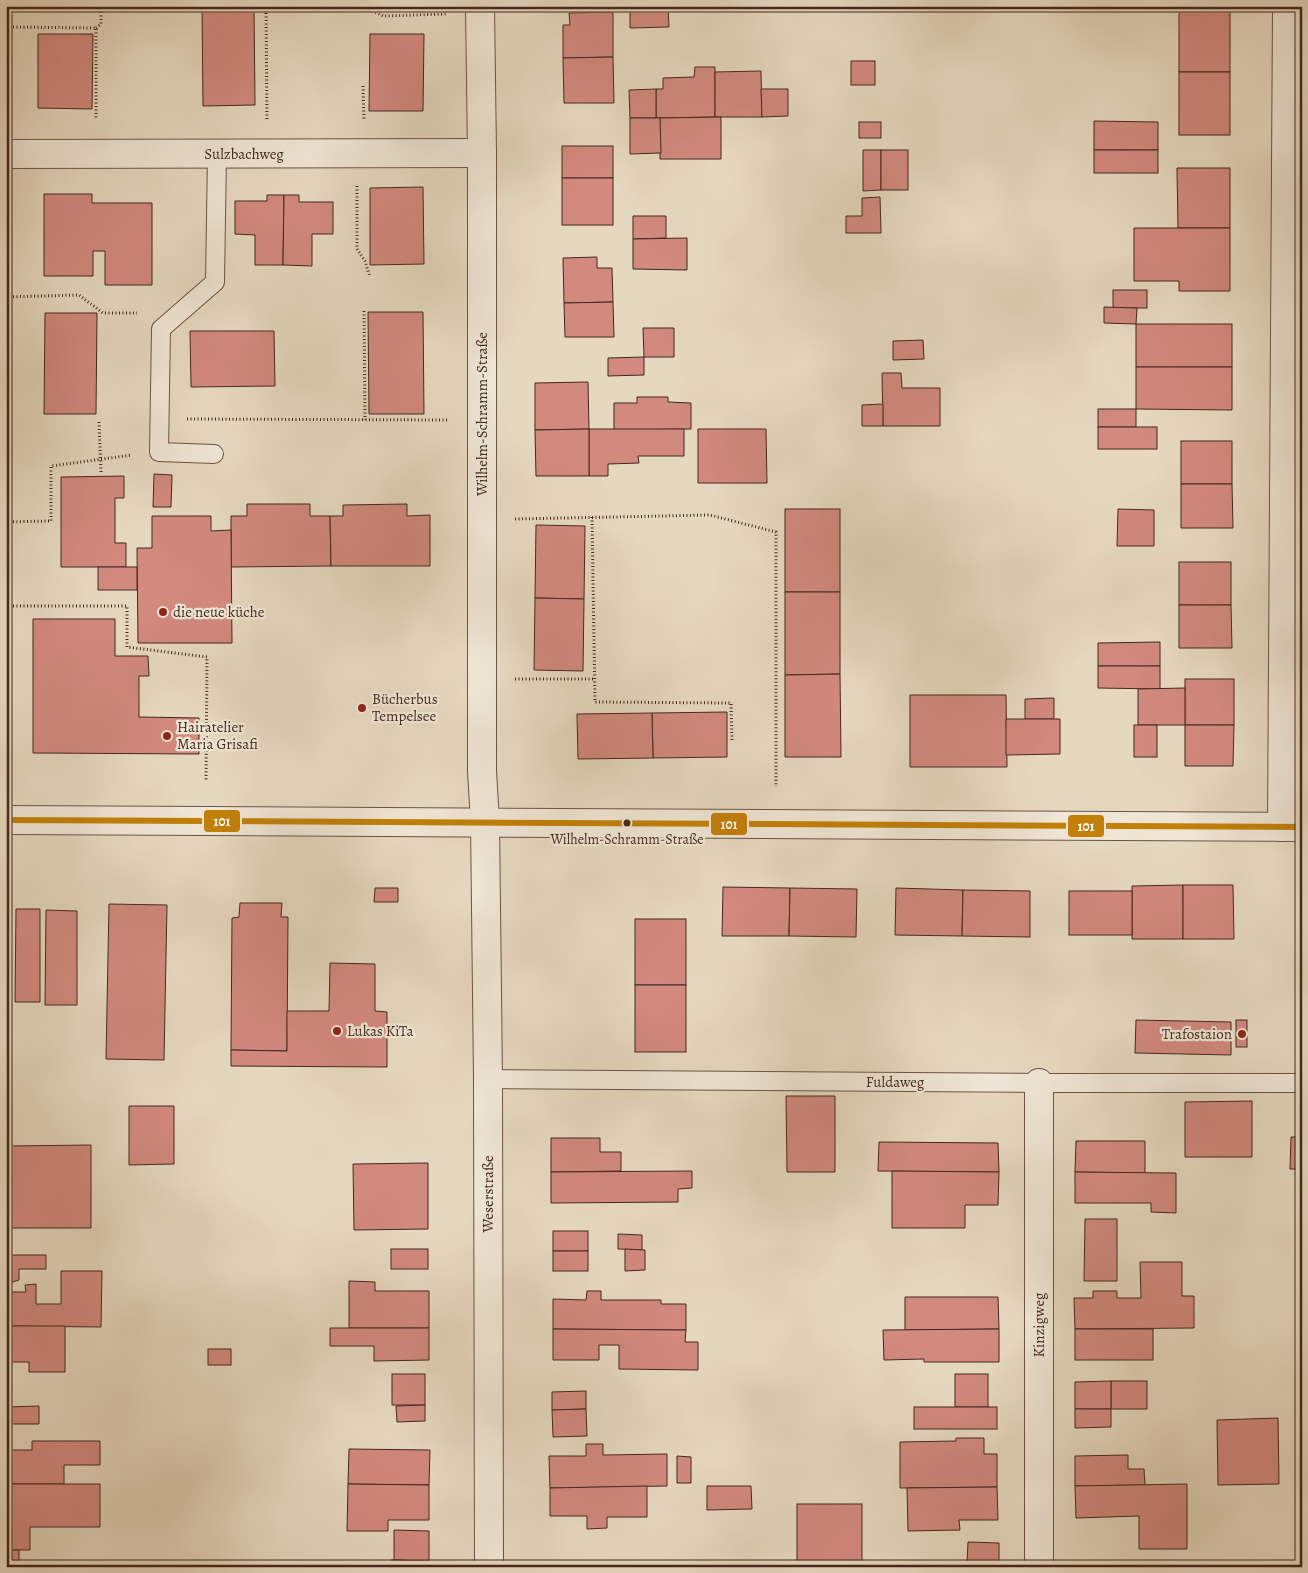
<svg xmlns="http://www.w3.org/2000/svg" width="1308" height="1573" viewBox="0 0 1308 1573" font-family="Alegreya,serif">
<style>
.building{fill:#d2897e;stroke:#45281c}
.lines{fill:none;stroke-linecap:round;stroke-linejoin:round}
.service-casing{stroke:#6d5445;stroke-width:20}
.minor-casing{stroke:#6d5445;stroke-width:30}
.tertiary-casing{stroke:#6d5445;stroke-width:30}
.path{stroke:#45281c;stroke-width:3;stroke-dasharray:1 2.5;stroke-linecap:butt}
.service{stroke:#efe6d5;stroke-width:18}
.minor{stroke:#efe6d5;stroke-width:28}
.tertiary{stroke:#efe6d5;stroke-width:28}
.bus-1-casing{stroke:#efe6d5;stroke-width:10}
.bus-1{stroke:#c28008;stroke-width:6}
.poi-dot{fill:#8f2418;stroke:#efe6d5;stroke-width:2}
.bus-dot{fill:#45281c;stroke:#efe6d5;stroke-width:2}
.labels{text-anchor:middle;stroke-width:4.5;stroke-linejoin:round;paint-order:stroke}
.bus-label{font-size:14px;fill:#45281c;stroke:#efe6d5}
.street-label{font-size:15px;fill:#45281c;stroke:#efe6d5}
.poi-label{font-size:15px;fill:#45281c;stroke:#efe6d5;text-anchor:start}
.line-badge{stroke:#efe6d5;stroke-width:2}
.badge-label{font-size:14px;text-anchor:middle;font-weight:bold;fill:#fff}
</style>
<rect width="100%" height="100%" fill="#e6d8bf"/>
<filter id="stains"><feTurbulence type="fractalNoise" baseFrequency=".004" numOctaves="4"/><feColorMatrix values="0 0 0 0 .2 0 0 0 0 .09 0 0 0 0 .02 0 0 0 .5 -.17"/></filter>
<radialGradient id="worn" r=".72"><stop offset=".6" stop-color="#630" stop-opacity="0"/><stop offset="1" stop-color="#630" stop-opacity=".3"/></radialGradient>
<!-- building -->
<g class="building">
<path d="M202,6H254L255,105L203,106Z"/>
<path d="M630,6H668L669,27L630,28Z"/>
<rect x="1179" y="9" width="51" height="63"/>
<path d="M613,12V57L563,58V25H570L569,13Z"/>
<path d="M38,34H93L92,109L38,108Z"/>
<path d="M370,34H424L423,111H369Z"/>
<path d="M613,57L614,103H564L563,58Z"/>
<rect x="851" y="61" width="24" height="24"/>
<path d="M695,67H715V117L656,118V89H663V78L694,77Z"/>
<path d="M761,71L762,117H715V72Z"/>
<rect x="1179" y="72" width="51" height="63"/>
<path d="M656,89V118H630L629,90Z"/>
<path d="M761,89H788V116L762,117Z"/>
<path d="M721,117V159H660V118Z"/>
<path d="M630,118H660L661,153L630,154Z"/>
<path d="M1094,121L1158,122V150H1094Z"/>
<rect x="859" y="122" width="22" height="16"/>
<rect x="562" y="146" width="51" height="32"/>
<path d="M863,150H881V190L863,191Z"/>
<rect x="881" y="150" width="27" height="40"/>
<rect x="1094" y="150" width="64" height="23"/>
<path d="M1177,168H1230V228H1178Z"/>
<rect x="562" y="178" width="51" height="47"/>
<path d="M423,187L424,264L370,265V188Z"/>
<path d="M44,194H92V203H152V285H105V251H93V276H44Z"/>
<path d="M267,195H284L283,265H255V235L235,234V201H267Z"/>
<path d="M284,195H299V202H333V234H312V266L283,265Z"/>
<path d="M880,197L881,233H846V216H862V198Z"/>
<path d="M633,216H666V238L633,239Z"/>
<path d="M1134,228H1230V291H1179V281H1134Z"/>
<path d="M687,238V270L633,269V239Z"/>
<path d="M597,257V268H612L613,302L564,303L563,258Z"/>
<rect x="1113" y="290" width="34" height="18"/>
<path d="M613,302L614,337H565L564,303Z"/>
<path d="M1104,307L1137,308L1136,324L1104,323Z"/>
<path d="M368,312H423L424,414H369Z"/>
<path d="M45,313H97L96,414H44Z"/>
<rect x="1136" y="324" width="96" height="43"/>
<path d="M643,328H674V357H644Z"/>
<path d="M190,331H274L275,386L191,387Z"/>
<path d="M923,340L924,359L893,360V341Z"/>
<path d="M644,357V375L608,376V358Z"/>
<path d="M1136,367H1232V410L1136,409Z"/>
<path d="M882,373H901L902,388H940V426H883Z"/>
<path d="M588,382L589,429L535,430V383Z"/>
<path d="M637,397H668V402L691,403V429L614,430V403H637Z"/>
<path d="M883,404V426H862V405Z"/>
<rect x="1098" y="409" width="38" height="18"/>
<rect x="1098" y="427" width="59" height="22"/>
<path d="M589,429H684V456H638L639,463L608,464V476H589Z"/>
<path d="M589,429V476H536L535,430Z"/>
<path d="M698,429H766L767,483H698Z"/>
<rect x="1181" y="441" width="51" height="43"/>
<path d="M154,474L172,475L171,507H153Z"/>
<path d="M124,476V498H115V543H126V567H61V477Z"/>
<path d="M1181,484H1232L1233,528H1181Z"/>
<path d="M247,504H310V516H330L331,566L231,567V516H247Z"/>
<path d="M407,504V516L430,515V566H331L330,516H343V505Z"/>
<rect x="785" y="509" width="55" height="83"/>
<path d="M1118,509L1154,510V546H1117Z"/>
<path d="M152,516H211V531L231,530L232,643H138L137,548H152Z"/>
<path d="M536,525L585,526L584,599L535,598Z"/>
<rect x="1179" y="562" width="52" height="43"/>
<rect x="98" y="567" width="39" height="23"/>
<path d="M785,592H840V674L785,675Z"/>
<path d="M535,598L584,599L583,671L534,670Z"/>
<path d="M1179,605H1231L1232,648H1179Z"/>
<path d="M33,619H115V656H148L149,676H139V717L199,718V754L33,753Z"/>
<path d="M1160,642V666H1098V643Z"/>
<path d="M1098,666H1160V689L1098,688Z"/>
<path d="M840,674L841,757H785V675Z"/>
<rect x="1185" y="679" width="49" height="46"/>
<path d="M1185,688V725H1138V689Z"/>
<path d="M910,695H1006L1007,767H910Z"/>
<path d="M1054,698V719H1025V699Z"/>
<path d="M727,712V757L653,758L652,713Z"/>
<path d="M652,713L653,758L578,759L577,714Z"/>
<path d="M1006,719H1060V754L1006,755Z"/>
<rect x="1134" y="725" width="23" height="32"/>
<path d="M1185,725H1234L1233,766H1185Z"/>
<path d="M1183,885V939H1132V886Z"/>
<path d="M1183,885H1233L1234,939H1183Z"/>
<path d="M723,887L790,888L789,936H722Z"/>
<path d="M375,888H398V902H374Z"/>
<path d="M790,888L857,889L856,937L789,936Z"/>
<path d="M896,888L963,890L962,936L895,935Z"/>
<path d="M963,890L1030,891V937L962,936Z"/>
<rect x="1069" y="891" width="63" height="44"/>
<path d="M240,903H282L281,917H288L287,1051L231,1050L232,918L239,917Z"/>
<path d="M109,904L167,905L164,1060L106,1059Z"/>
<path d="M16,909H40V1002H15Z"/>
<path d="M46,910L77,911V1005H45Z"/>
<rect x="635" y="919" width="51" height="66"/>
<path d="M330,963L375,964V1011L387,1012V1067L231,1066V1050L287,1051V1011H329Z"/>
<rect x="635" y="985" width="51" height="67"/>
<path d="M1136,1020L1231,1022V1055L1135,1053Z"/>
<rect x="1236" y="1020" width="11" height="27"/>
<path d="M786,1096H835V1172H787Z"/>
<path d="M1252,1101V1157H1185V1102Z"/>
<path d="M129,1106H174V1164L129,1165Z"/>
<path d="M1291,1137H1302V1169H1290Z"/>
<path d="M551,1138H600V1152H621V1171L551,1172Z"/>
<path d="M1076,1141H1145V1173L1075,1172Z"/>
<path d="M879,1142L998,1143L999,1172L878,1171Z"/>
<path d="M91,1145V1228H6V1146Z"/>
<path d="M428,1163V1229L354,1230L353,1164Z"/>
<path d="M692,1171V1188L678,1189V1202L551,1203V1172Z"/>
<path d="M892,1171L999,1172L998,1205H965V1228H892Z"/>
<path d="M1075,1172L1176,1173V1213L1151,1212V1203H1075Z"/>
<path d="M1085,1219H1117V1281H1084Z"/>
<rect x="553" y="1231" width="35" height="20"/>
<path d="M618,1234L642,1235V1250L618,1249Z"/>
<rect x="391" y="1249" width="37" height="20"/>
<path d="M625,1249L645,1250V1270L625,1271Z"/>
<rect x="553" y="1251" width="35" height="20"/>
<path d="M6,1255H46V1269H19V1280L6,1284Z"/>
<path d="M1140,1262H1182V1296H1194V1328L1075,1329L1074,1298H1093V1291H1117V1298H1141Z"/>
<path d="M61,1271H102L101,1327L6,1326V1292H26L25,1285L36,1284V1304H61Z"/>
<path d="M349,1281L375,1282V1291H429V1328H349Z"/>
<path d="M587,1291H601V1300H661V1304H686V1330L553,1329V1299L586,1300Z"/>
<path d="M905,1297H998L999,1329L905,1330Z"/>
<path d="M6,1326H65V1372H29V1362H6Z"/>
<path d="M330,1328H429V1360L374,1361V1346H330Z"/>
<path d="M553,1329L686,1330L685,1342H698V1370L619,1369V1345H599V1360H553Z"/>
<path d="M999,1329V1362H924V1359L884,1360L883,1330Z"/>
<rect x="1075" y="1329" width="78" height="31"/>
<rect x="208" y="1349" width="23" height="16"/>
<rect x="392" y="1374" width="33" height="31"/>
<rect x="955" y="1374" width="33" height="33"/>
<rect x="1111" y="1381" width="36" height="28"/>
<path d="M1111,1381V1409H1075V1382Z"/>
<path d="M586,1391V1409L552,1410V1392Z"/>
<path d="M425,1405V1421L397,1422L396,1406Z"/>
<path d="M39,1406V1424H6V1407Z"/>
<rect x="914" y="1407" width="83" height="22"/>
<path d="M586,1409L587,1436L553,1437L552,1410Z"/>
<path d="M1075,1409H1111V1427L1075,1428Z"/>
<path d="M1278,1418L1279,1484L1218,1485L1217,1420Z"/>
<path d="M956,1438H984V1454H997V1487L900,1488V1442L956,1441Z"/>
<path d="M32,1441H100V1465H64V1484H6V1450H32Z"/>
<path d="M586,1444H603V1455L667,1454V1486L550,1488L549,1456H586Z"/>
<path d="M349,1449L430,1450L429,1485L348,1484Z"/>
<path d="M1128,1455V1469H1144L1145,1485L1075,1486V1456Z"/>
<path d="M677,1456L691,1457V1483H677Z"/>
<path d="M6,1484H100V1527H30V1550H6Z"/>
<path d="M348,1484L429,1485V1520H388V1531H347Z"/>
<path d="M1187,1484V1549H1139V1516L1076,1518L1075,1486Z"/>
<path d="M647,1486V1517H607V1528L587,1529V1516H550V1488Z"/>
<path d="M707,1486H751L752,1509L707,1510Z"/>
<path d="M997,1487L998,1520H959L960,1530L908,1531L907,1488Z"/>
<rect x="797" y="1504" width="65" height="63"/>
<path d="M394,1530L429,1531V1561L394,1560Z"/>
<path d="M968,1542L999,1543V1565L967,1564Z"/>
<rect x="6" y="1550" width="13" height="13"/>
<path d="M391,1560L429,1561V1567H391Z"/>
</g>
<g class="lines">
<defs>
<g id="service">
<path d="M214,454L159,452L161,329L215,282L217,154"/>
<path d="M488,1079L1039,1083H1302"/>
</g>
<g id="minor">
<path d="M480,6L482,153V771L485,822L488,1079L489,1567"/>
<path d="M6,154L482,153"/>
<path d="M1282,827L1287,6"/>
<path d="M1039,1083V1567"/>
</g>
<path id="tertiary" d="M6,820L1302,827"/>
</defs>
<!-- service casing -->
<use href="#service" class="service-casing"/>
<!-- minor casing -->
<use href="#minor" class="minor-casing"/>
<!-- tertiary casing -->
<use href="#tertiary" class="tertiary-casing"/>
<!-- path -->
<g class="path">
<path d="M266,6L267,121"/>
<path d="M363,6L383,16L447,14"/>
<path d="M6,27L96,28V120"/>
<path d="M96,28L101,24V6"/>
<path d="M363,86L364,119"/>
<path d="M357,186V249L365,261L370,277"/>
<path d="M6,297L79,295L103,313H137"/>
<path d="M364,311L365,420"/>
<path d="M187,419L448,420"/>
<path d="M99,422L101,472"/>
<path d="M592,517L595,702L731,703L732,741"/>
<path d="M515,519L710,515L776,532V787"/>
<path d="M6,522L51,521V466L132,455"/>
<path d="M6,606H127V647L207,657L206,780"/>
<path d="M515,679H594"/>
</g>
<!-- service -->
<use href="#service" class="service"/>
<!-- minor -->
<use href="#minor" class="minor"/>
<!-- tertiary -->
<use href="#tertiary" class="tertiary"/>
<defs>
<path id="bus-1" d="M6,820L1302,827"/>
</defs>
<!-- bus-1 casing -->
<use href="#bus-1" class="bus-1-casing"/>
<!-- bus-1 -->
<use href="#bus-1" class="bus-1"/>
</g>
<!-- markers -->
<g class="poi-dot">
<circle cx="163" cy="612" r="5"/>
<circle cx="362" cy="708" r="5"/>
<circle cx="167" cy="736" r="5"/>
<circle cx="337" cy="1031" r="5"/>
<circle cx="1242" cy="1034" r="5"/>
</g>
<circle class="bus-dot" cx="627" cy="823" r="4.5"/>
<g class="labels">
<!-- bus labels -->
<g class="bus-label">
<text x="627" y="844">Wilhelm-Schramm-Straße</text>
</g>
<!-- street labels -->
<g class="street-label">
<text x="244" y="159">Sulzbachweg</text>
<text transform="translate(482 414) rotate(-90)" y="5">Wilhelm-Schramm-Straße</text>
<text x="895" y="1087">Fuldaweg</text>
<text transform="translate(488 1194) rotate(-90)" y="5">Weserstraße</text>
<text transform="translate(1039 1325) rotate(-90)" y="5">Kinzigweg</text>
</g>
<!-- poi labels -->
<g class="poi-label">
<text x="173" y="617">die neue küche</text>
<text x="372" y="704">Bücherbus<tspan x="372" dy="17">Tempelsee</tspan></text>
<text x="177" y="732">Hairatelier<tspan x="177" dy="17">Maria Grisafi</tspan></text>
<text x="347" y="1036">Lukas KiTa</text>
<text x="1232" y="1039" text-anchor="end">Trafostaion</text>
</g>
</g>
<g class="line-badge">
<rect x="203" y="809" width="38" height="24" rx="5" fill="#c28008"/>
<rect x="710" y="812" width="38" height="24" rx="5" fill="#c28008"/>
<rect x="1067" y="814" width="38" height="24" rx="5" fill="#c28008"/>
</g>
<g class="badge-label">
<text x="222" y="826">101</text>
<text x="729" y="829">101</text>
<text x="1086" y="831">101</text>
</g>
<!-- margin -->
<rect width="1308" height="1573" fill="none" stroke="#e6d8bf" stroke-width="25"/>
<rect x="8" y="8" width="1293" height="1558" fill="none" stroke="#45281c" stroke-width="2.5"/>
<rect x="12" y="12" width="1283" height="1548" fill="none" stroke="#45281c"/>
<rect width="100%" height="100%" filter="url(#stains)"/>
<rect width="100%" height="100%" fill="url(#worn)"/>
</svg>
